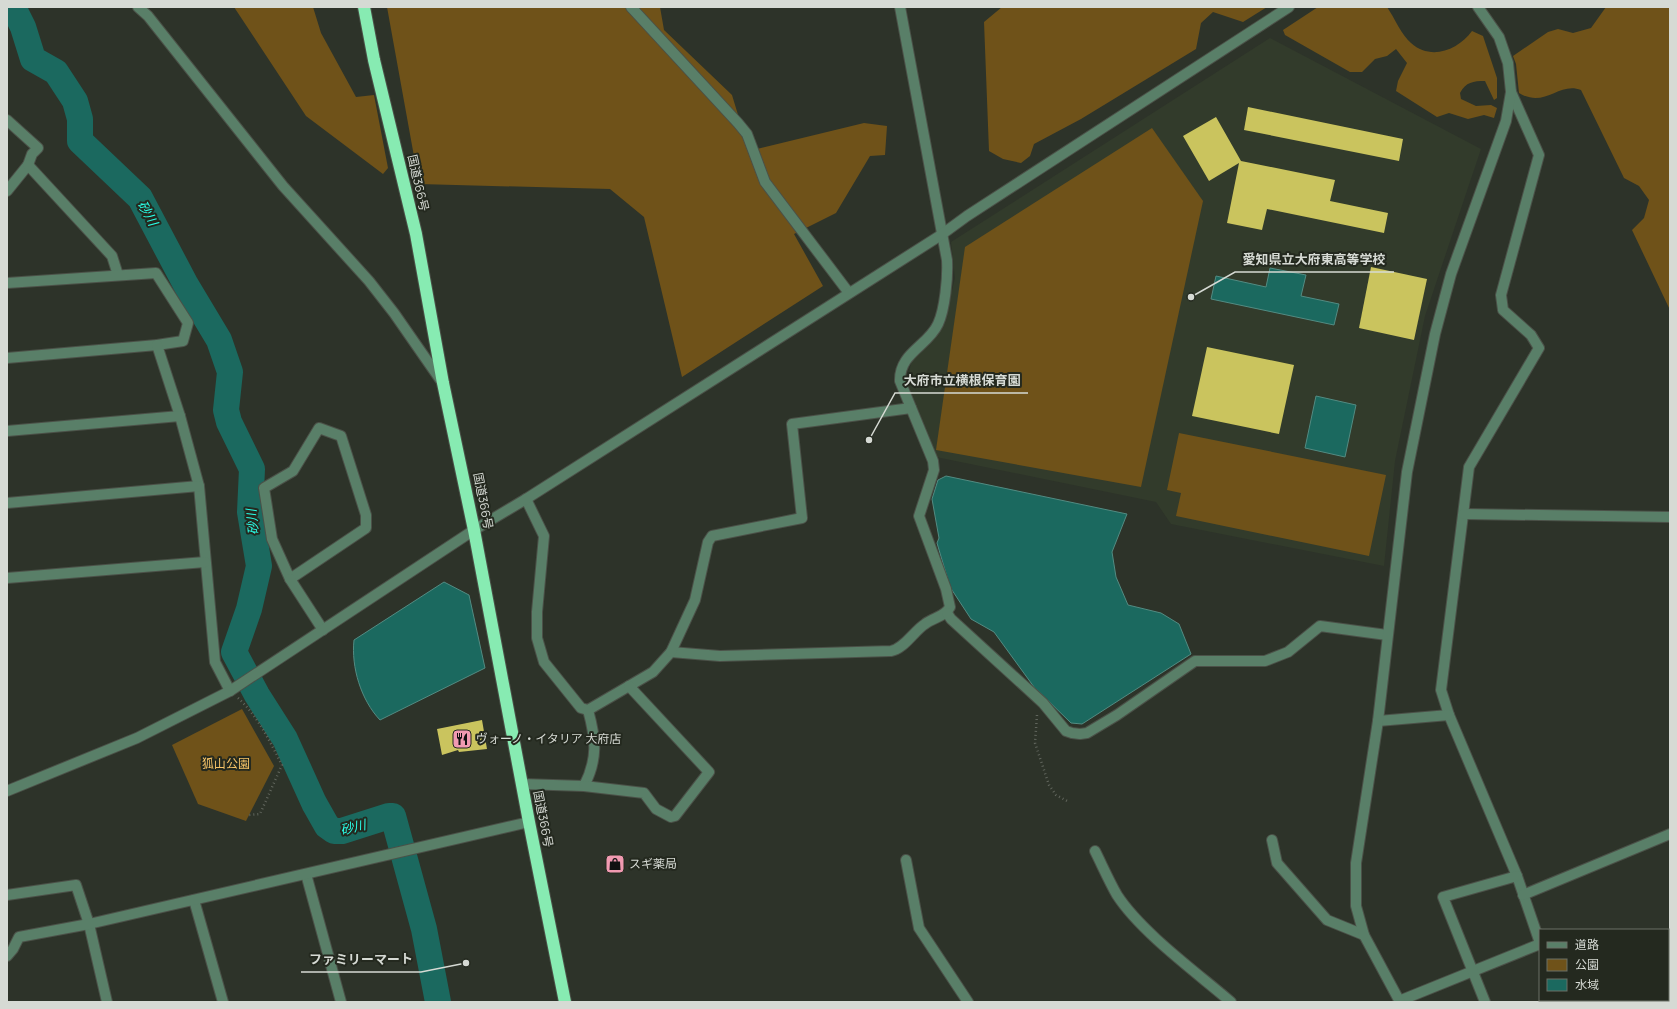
<svg xmlns="http://www.w3.org/2000/svg" width="1677" height="1009" viewBox="0 0 1677 1009" font-family="Manrope,'Noto Sans JP',sans-serif">
<style>
.built{fill:#323b2b}
.green{fill:#6f5219}
.water{fill:#1b695f;stroke:#538b82}
.lines{fill:none;stroke-linecap:round;stroke-linejoin:round}
.river{stroke:#1b695f;stroke-width:26}
.building{fill:#cac45e}
.minor-casing{stroke:#4b5148;stroke-width:12}
.highway-casing{stroke:#4b5148;stroke-width:14}
.path{stroke:#60655c;stroke-width:2.5;stroke-dasharray:1 3;stroke-linecap:butt}
.minor{stroke:#597f68;stroke-width:10}
.highway{stroke:#87ebb2;stroke-width:12}
.labels{text-anchor:middle;stroke-width:4;stroke-linejoin:round;paint-order:stroke}
.street-label{font-size:12px;fill:#d6dad4;stroke:#24291f}
.poi-label{font-size:12px;fill:#d6dad4;stroke:#24291f;text-anchor:start}
.park-label{font-size:12px;fill:#f7c468;stroke:#24291f}
.water-label{font-size:13px;font-style:italic;fill:#29ffe8;stroke:#24291f}
.leader{fill:none;stroke:#d6dad4;stroke-width:1.5}
.callout-dot{fill:#d6dad4;stroke:#24291f;stroke-width:1.5}
.callout-label{font-size:13px;text-anchor:middle;font-weight:bold;fill:#d6dad4;stroke:#24291f;stroke-width:4;stroke-linejoin:round;paint-order:stroke}
</style>
<rect width="100%" height="100%" fill="#2d3329"/>
<!-- built -->
<path class="built" d="M1270,38L1481,149L1425,316L1395,461L1384,566L1171,524L1156,502L936,457L907,386L911,362L943,327L955,278L951,242Z"/>
<!-- green -->
<g class="green">
<path d="M234,7H313L321,33L356,97L374,95L388,168L383,174L306,116Z"/>
<path d="M387,7H660L664,30L732,95L749,151L864,123L887,126L885,155L870,156L836,213L794,234L823,286L682,377L644,217L610,189L419,184Z"/>
<path d="M1002,7H1267L1243,22L1213,12L1201,23L1196,49L1081,119L1034,144L1030,156L1021,163L1003,159L989,151L984,22Z"/>
<path d="M1318,7H1387C1394,17 1402,36 1411,43C1431,61 1458,50 1472,31L1483,36L1497,78V98L1494,100L1485,81C1473,81 1466,82 1460,93L1461,99L1476,106L1491,105L1497,108L1494,118L1484,115L1468,119L1449,113L1437,117L1396,91L1398,81L1407,63L1396,49L1387,56L1375,59L1362,72H1350L1285,35L1283,30Z"/>
<path d="M1606,7H1670V310L1632,230L1644,218L1649,200L1639,186L1624,178L1581,90C1559,81 1545,109 1519,93L1516,64L1513,56L1548,32L1558,29L1573,33L1591,28Z"/>
<path d="M1152,128L1203,201L1141,487L936,450L965,247Z"/>
<path d="M1179,433L1386,475L1369,556L1176,516L1181,493L1167,490Z"/>
<path d="M242,709L274,766L246,821L198,804L172,745Z"/>
</g>
<!-- water -->
<g class="water">
<path d="M1270,268L1306,275L1301,296L1339,304L1334,325L1211,299L1216,276L1266,287Z"/>
<path d="M1316,396L1356,405L1345,457L1305,448Z"/>
<path d="M946,476L1127,514L1112,552L1116,577L1128,605L1161,613L1179,624L1191,654L1082,724L1071,723L1034,687L994,632L971,619L950,587L937,543L939,538L932,499L938,480Z"/>
<path d="M444,582L469,595L485,668L380,720C361,700 351,667 354,640Z"/>
</g>
<g class="lines">
<!-- river -->
<path class="river" d="M13,7L23,27L33,59L56,72L75,101L80,119V141L140,198L186,285L219,340L230,372L226,410L229,422L252,469L250,512L259,566L249,609L234,652L257,695L285,739L314,803L327,826L334,831H342L389,816H393L424,929L438,1002"/>
</g>
<!-- building -->
<g class="building">
<path d="M1248,107L1403,139L1399,161L1244,130Z"/>
<path d="M1216,117L1241,161L1335,180L1330,201L1388,213L1384,233L1267,209L1262,230L1227,223L1239,163L1209,181L1183,136Z"/>
<path d="M1371,267L1427,279L1414,340L1359,328Z"/>
<path d="M1207,347L1294,365L1279,434L1192,416Z"/>
<path d="M482,720L487,749L459,752L458,750L442,755L437,729Z"/>
</g>
<g class="lines">
<defs>
<g id="minor">
<path d="M138,7L148,16L283,186L369,281L394,313L442,382"/>
<path d="M631,7L738,123L747,134L765,182L849,293"/>
<path d="M1511,92L1539,155L1501,295L1503,310L1531,335L1539,348L1469,467L1441,690L1449,715L1517,876L1540,943"/>
<path d="M7,120L38,148L32,154L28,165L7,191"/>
<path d="M28,165L112,256L118,275"/>
<path d="M7,283L156,273L188,323L183,341L157,345L7,358"/>
<path d="M157,345L180,416L199,486L215,662L230,691"/>
<path d="M319,428L341,436L366,515V528L290,579L272,539L264,488L293,471Z"/>
<path d="M7,431L180,416"/>
<path d="M526,499L544,536L537,612V638L544,662L581,708L588,710L653,672L671,652L720,656L891,651C904,649 914,631 925,624C934,617 945,617 950,607L946,589L919,516L934,470L933,461L900,381C899,353 928,346 938,324C945,309 948,277 947,260L900,7"/>
<path d="M7,503L199,486"/>
<path d="M1464,514L1670,517"/>
<path d="M7,578L205,562"/>
<path d="M290,579L323,630"/>
<path d="M947,613L951,619L1043,703L1066,731L1072,733L1080,734L1087,733L1117,715L1195,661H1265L1288,652L1320,626L1387,635"/>
<path d="M671,652L695,600L708,542L712,536L802,518L792,424L911,408"/>
<path d="M1378,721L1449,715"/>
<path d="M522,784L584,786C598,759 596,739 588,710"/>
<path d="M584,786L644,793L656,809L671,817L675,816L709,772L629,686"/>
<path d="M7,791L137,738L230,691L474,530L526,499L941,235L967,216L1289,7"/>
<path d="M1272,840L1277,863L1327,920L1364,935"/>
<path d="M1095,851C1102,865 1109,881 1117,895C1141,932 1196,972 1231,1002"/>
<path d="M906,860L919,928L968,1002"/>
<path d="M306,874L341,1002"/>
<path d="M7,895L76,885L89,924L107,1002"/>
<path d="M1523,895L1670,834"/>
<path d="M194,900L223,1002"/>
<path d="M7,956L13,949L19,937L89,924L529,822"/>
<path d="M1562,1000L1563,1002"/>
<path d="M1399,1001L1540,944"/>
<path d="M1400,1002L1364,935L1356,906V863L1378,721L1407,472L1435,334L1451,274L1506,121L1511,92L1508,63L1499,37L1478,7"/>
<path d="M1485,1002L1443,897L1517,876"/>
</g>
<path id="highway" d="M364,7L374,60L416,234L443,383L474,530L529,822L565,1002"/>
</defs>
<!-- minor casing -->
<use href="#minor" class="minor-casing"/>
<!-- highway casing -->
<use href="#highway" class="highway-casing"/>
<!-- path -->
<g class="path">
<path d="M238,698C258,716 270,742 282,765L260,814L249,815"/>
<path d="M1037,715L1035,743L1049,785L1056,795L1069,802"/>
</g>
<!-- minor -->
<use href="#minor" class="minor"/>
<!-- highway -->
<use href="#highway" class="highway"/>
</g>
<!-- icons -->
<defs>
<symbol id="restaurant-square" viewBox="-11 -11 22 22"><rect x="-9" y="-9" width="18" height="18" rx="4" fill="#f19ab1" stroke="#24291f"/><path d="M-5-6h1v4h1v-4h1v4h1v-4h1v5L-1.5 .5V6h-2V.5L-5-1ZM5-6V6H3V1.5H1.5Q1.5-4 5-6Z" fill="#111"/></symbol>
<symbol id="shop-square" viewBox="-11 -11 22 22"><rect x="-9" y="-9" width="18" height="18" rx="4" fill="#f19ab1" stroke="#24291f"/><path d="M-5-2.5h2.3a2.7 3.5 0 0 1 5.4 0H5L5.5 6h-11ZM-1.5-2.5h3a1.5 2.3 0 0 0-3 0Z" fill="#111"/></symbol>
</defs>
<g fill-rule="evenodd">
<use href="#restaurant-square" x="451" y="728" width="22" height="22"/>
<use href="#shop-square" x="604" y="853" width="22" height="22"/>
</g>
<g class="labels">
<!-- street labels -->
<g class="street-label">
<text transform="translate(418 183) rotate(77)" y="4">国道366号</text>
<text transform="translate(483 501) rotate(79)" y="4">国道366号</text>
<text transform="translate(543 819) rotate(79)" y="4">国道366号</text>
</g>
<!-- poi labels -->
<g class="poi-label">
<text x="476" y="743">ヴォーノ・イタリア 大府店</text>
<text x="629" y="868">スギ薬局</text>
</g>
<!-- park labels -->
<g class="park-label">
<text x="226" y="768">狐山公園</text>
</g>
<!-- water labels -->
<g class="water-label">
<text transform="translate(148 213) rotate(61)" y="5">砂川</text>
<text transform="translate(252 522) rotate(-96)" y="5">砂川</text>
<text transform="translate(353 827) rotate(-13)" y="5">砂川</text>
</g>
</g>
<!-- callouts -->
<path class="leader" d="M1191 297L1235 272H1394M869 440L895 393H1028M466 963L421 972H301"/>
<g class="callout-dot">
<circle cx="1191" cy="297" r="4"/>
<circle cx="869" cy="440" r="4"/>
<circle cx="466" cy="963" r="4"/>
</g>
<g class="callout-label">
<text x="1314" y="264">愛知県立大府東高等学校</text>
<text x="962" y="385">大府市立横根保育園</text>
<text x="361" y="964">ファミリーマート</text>
</g>
<!-- border -->
<rect width="1677" height="1009" fill="none" stroke="#d6dad4" stroke-width="16"/>
<!-- legend -->
<rect x="1539" y="929" width="130" height="72" fill="#24291f" stroke="#6b7067"/>
<rect x="1547" y="942" width="20" height="6" fill="#597f68" stroke="#6b7067"/>
<text x="1575" y="949" font-size="12" fill="#d6dad4">道路</text>
<rect x="1547" y="959" width="20" height="12" fill="#6f5219" stroke="#6b7067"/>
<text x="1575" y="969" font-size="12" fill="#d6dad4">公園</text>
<rect x="1547" y="979" width="20" height="12" fill="#1b695f" stroke="#6b7067"/>
<text x="1575" y="989" font-size="12" fill="#d6dad4">水域</text>
</svg>
